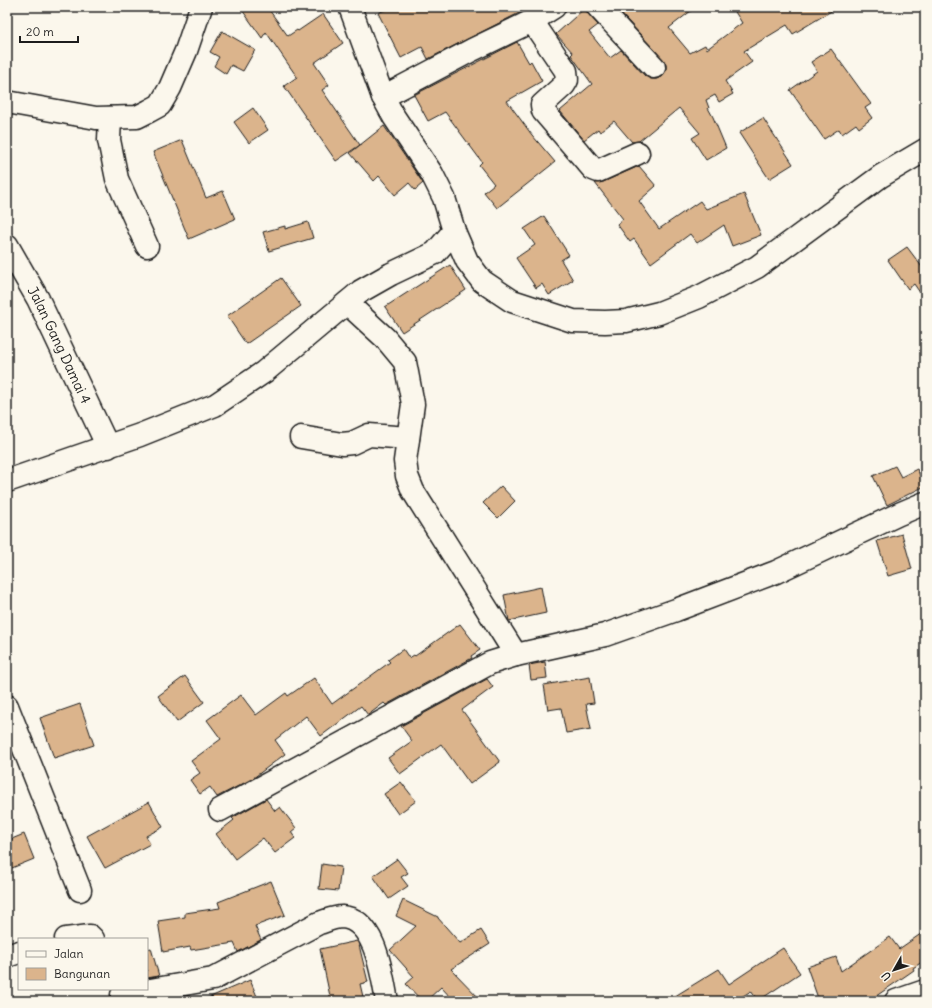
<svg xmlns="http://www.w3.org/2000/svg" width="932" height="1008" viewBox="0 0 932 1008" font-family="Delius,sans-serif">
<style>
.building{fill:#dbb48c;stroke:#1c1c1c}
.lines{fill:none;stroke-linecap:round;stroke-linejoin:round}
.minor-casing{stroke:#1c1c1c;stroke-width:25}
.minor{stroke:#fbf7ec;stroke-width:22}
.labels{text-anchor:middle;stroke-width:3;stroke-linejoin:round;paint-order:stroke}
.street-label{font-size:14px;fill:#1c1c1c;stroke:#fbf7ec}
</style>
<rect width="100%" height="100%" fill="#fbf7ec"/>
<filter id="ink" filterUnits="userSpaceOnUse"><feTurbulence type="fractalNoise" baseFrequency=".025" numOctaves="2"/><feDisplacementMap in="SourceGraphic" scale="8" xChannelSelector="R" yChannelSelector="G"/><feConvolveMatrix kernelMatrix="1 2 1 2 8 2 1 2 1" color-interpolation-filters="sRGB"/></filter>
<g filter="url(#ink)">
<!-- building -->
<g class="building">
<path d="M240,7H267L288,36L297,30L298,31L323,14L343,43L314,63L329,85L322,90L360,145L336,161L284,86L297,77L266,32L262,38Z"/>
<path d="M392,7H531L428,59L422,47L401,58L378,13Z"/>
<path d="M586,7L589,15L598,25L589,32L610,58L621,50L645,76L651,79H656L662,76L666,71V65L663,59L615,7H696L669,28L690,53L705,45L707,49L742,23L732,7H838L793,34L787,25L744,51L752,62L725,81L733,94L719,102L715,95L706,100L709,108H708L713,117L726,148L706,160L692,138L700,133L679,108L639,141L632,142L614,121L600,132L598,129L584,140L560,111L592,84L571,55L573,53L556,34Z"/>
<path d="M222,31L255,50L243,71L231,65L226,74L214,66L219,57L210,52Z"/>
<path d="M517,42L529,63L531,61L542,81L507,101L532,135L555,162L497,208L484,192L494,184L479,165L482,162L445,112L428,121L414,95Z"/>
<path d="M831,49L871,104L865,108L872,118L859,128L856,124L842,134L839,129L824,139L790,90L817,71L811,62Z"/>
<path d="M253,108L268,130L249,143L234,122Z"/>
<path d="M763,118L793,164L769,179L739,133Z"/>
<path d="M384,126L423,183L415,190L409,183L395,195L379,176L374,181L350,153Z"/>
<path d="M182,140L206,198L223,191L235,219L189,239L153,152Z"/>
<path d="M639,166L656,186L639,201L659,229L700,201L706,209L744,194L761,235L732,246L724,225L697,243L690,234L651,263L634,239L630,242L617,224L623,219L595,183L603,182Z"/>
<path d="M544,216L569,255L561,260L573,280L549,295L542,284L536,288L516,258L535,245L524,229Z"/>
<path d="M308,222L313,238L269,251L263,232L285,226V229Z"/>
<path d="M907,247L925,271V300L914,284L908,289L888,260Z"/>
<path d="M450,265L466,290L402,332L385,307Z"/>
<path d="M281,278L301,306L246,344L227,316Z"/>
<path d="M895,466L901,477L917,469L925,486L887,505L873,476Z"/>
<path d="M501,486L515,501L498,518L483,503Z"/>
<path d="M902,534L912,569L888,576L877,541Z"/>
<path d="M541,587L546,613L509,621L504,595Z"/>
<path d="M460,624L480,650L471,656L472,658L386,705L384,703L368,715L361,706L321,736L306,716L275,740L285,754L252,779L217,797L210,787L200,794L190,780L200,773L191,761L221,739L207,720L241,695L256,715L286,693L288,696L314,678L332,704L390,662L388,660L403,649L409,658L414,655L415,656Z"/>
<path d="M545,662L547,678L531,680L529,665Z"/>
<path d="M185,676L204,702L177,722L158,696Z"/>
<path d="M590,677L594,703L586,704L591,729L566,733L561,708L548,710L544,685Z"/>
<path d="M487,679L493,687L462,710L500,762L470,784L441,744L400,774L388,758L412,741L401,726Z"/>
<path d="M80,704L94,745L54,758L40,718Z"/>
<path d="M401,782L416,801L398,814L384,794Z"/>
<path d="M266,799L275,811L280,807L296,828L291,832L295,838L275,853L263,838L235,859L216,834L234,820L232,818Z"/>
<path d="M149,802L163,827L146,836L150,844L105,868L87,836Z"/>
<path d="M24,834L34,859L7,870V841Z"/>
<path d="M397,859L408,873L401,877L408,886L389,899L373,876Z"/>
<path d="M322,864L341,867L338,891L319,889Z"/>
<path d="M271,881L285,915L255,926L261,940L238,952L234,943L191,950L190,947L163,952L158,921L185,917V913L220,908L218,902Z"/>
<path d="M403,900L438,917V918L460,943L481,930L490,944L451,969L482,1001H454L441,987L426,1001H422L406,984L414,977L390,950L416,926L396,916Z"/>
<path d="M925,931V960L913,968L914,970L869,1001H819L807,967L836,957L841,971L890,937L899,949Z"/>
<path d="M357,941L359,945L368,982L360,984L364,1001H331L320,949Z"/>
<path d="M151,948L159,976L147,978V949Z"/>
<path d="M783,948L800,973L758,1001L751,991L738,999L739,1001H667L719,969L729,984Z"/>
<path d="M250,980L259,1001H201Z"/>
</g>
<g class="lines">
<defs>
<g id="minor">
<path d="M350,7L383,97L394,117L432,174L444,198L454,231L467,261L482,281L512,301L573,321L605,322L626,321L659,313L699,297L757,267L881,176L925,150"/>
<path d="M598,7L654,67"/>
<path d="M532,21L566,71L567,80L564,85L542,105L543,111L593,169L598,171L638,153"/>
<path d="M383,97L472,50L532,21L554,7"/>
<path d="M7,102L96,118L137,117L149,111L160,105L170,88L186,51L201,7"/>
<path d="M110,118L109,140L117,179L147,246"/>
<path id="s1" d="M7,245L38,299L108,447"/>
<path d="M301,437L342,444L352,443L369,435L408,438"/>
<path d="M7,481L140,435L215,405L264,372L361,291L391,274L435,253L454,231"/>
<path d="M516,655L605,635L676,610L776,572L899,514L925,503"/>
<path d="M7,706L80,890"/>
<path d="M220,810L490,663L516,655L413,491L407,476L405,461L413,404L405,362L385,338L347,303"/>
<path d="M66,939L90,936L93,939"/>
<path d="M7,956L19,952"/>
<path d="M122,995L213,979L319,923C326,921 334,917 342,917C376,919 382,976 387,1001"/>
<path d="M896,1001L925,991"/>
</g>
</defs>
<!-- minor casing -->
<use href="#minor" class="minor-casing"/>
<!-- minor -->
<use href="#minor" class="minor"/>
</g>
</g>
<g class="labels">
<!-- street labels -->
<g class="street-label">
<text dy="5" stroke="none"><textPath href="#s1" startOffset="113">Jalan Gang Damai 4</textPath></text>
</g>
</g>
<!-- margin -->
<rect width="932" height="1008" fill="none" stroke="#fbf7ec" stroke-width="24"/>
<rect x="12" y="12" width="908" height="984" fill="none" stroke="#1c1c1c" stroke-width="1.5" filter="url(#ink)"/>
<!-- legend -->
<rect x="18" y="938" width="130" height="52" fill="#fbf7ec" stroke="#a29f99"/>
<rect x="26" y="951" width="20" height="6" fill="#fbf7ec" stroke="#a29f99"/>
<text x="54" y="958" font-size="12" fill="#1c1c1c">Jalan</text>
<rect x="26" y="968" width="20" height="12" fill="#dbb48c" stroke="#a29f99"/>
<text x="54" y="978" font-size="12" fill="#1c1c1c">Bangunan</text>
<!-- north arrow -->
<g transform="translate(894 970) rotate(231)" stroke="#fbf7ec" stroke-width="3" paint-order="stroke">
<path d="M0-3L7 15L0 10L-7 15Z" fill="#1c1c1c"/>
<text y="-6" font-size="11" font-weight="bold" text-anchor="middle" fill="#1c1c1c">U</text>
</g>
<!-- scale -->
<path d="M20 36v6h58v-6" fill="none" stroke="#1c1c1c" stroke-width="2"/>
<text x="26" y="36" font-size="12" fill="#1c1c1c" stroke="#fbf7ec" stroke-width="3" paint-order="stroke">20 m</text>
</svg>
